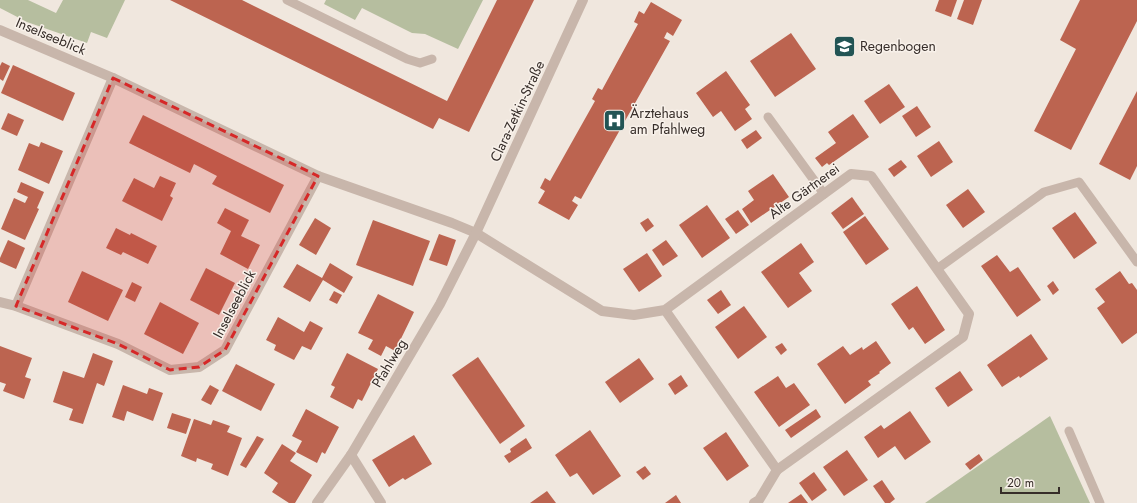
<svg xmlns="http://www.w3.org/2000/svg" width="1137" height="503" viewBox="0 0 1137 503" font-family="Jost,sans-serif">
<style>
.green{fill:#b6be9f}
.building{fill:#bc6450}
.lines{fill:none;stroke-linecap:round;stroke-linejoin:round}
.lane{stroke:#c8b6ab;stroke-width:9}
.street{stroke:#c8b6ab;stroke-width:10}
.marked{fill:#d62828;fill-opacity:0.2;stroke:#d62828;stroke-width:3;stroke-dasharray:8 5;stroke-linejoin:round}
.labels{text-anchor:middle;stroke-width:3;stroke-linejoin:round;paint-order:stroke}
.street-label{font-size:14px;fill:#362d29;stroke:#f8f1ea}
.poi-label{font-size:14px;fill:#362d29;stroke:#f8f1ea;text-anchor:start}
</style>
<rect width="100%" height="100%" fill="#f0e7de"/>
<!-- green -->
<g class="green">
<path d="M0,0H28L56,13L63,0H125L107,38L91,32L87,43L27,22L0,8Z"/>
<path d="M326,0H483L458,49L425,34L412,33L362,8L355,20L324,4Z"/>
<path d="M1050,416L1090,503H925Z"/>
</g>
<!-- building -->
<g class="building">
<path d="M170,0H242L447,101L497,0H534L469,132L439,118L433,129Z"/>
<path d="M939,0H957L951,17L935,11Z"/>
<path d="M964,0H982L973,25L957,19Z"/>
<path d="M1080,0H1137V21L1071,150L1034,131L1076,49L1060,40Z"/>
<path d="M651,2L682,20L673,36L667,32L664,38L670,41L581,199L575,196L572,201L578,205L569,220L538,203L545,191L540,188L545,178L550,181L595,101L592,99L598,88L602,90L638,24L634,22L639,11L644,14Z"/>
<path d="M791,33L816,69L775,97L750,61Z"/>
<path d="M2,62L10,66L3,81L0,79V66Z"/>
<path d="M13,65L75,93L63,121L1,93Z"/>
<path d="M726,71L750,105L745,109L752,119L735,131L721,111L713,117L696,93Z"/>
<path d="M889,84L905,107L880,124L864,101Z"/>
<path d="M1137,91V166L1130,180L1099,164Z"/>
<path d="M917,106L931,127L916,137L902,116Z"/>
<path d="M8,113L24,120L17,136L1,129Z"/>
<path d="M853,114L869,137L829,165L827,163L822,167L815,158L836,143L828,132Z"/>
<path d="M143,115L284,185L270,213L212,184L217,176L194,164L190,173L129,143Z"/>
<path d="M756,130L762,138L747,149L741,140Z"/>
<path d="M939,141L953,162L931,177L917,156Z"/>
<path d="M41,142L63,151L49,184L18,170L29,143L39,147Z"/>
<path d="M901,160L907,167L894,177L888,169Z"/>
<path d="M773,174L789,197L751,223L742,209L754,200L748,191Z"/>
<path d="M160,176L176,183L170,196L173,198L162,221L122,201L134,178L154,188Z"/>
<path d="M21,182L44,192L37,208L39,209L25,240L1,229L14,198L25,203L28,197L17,192Z"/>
<path d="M968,189L985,212L963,228L946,205Z"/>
<path d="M852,197L864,214L843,229L831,213Z"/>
<path d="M707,205L730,238L702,258L679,225Z"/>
<path d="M225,208L249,220L241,236L260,245L248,269L220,254L231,231L217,223Z"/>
<path d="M738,210L749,225L736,234L725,219Z"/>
<path d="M1075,212L1097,243L1074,259L1052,228Z"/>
<path d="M865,216L889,249L866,265L843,232Z"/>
<path d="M315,218L331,228L316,255L299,245Z"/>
<path d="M648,218L654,226L646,232L640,223Z"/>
<path d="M373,220L430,241L413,286L356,265Z"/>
<path d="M116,228L130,235L131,233L157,246L148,264L123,252L121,255L106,248Z"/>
<path d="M439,234L456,240L447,266L429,260Z"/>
<path d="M8,240L25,248L16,269L0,262V258Z"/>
<path d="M666,240L678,256L663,266L652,250Z"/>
<path d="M801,243L814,262L799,273L812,291L788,308L761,272Z"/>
<path d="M647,253L662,276L639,292L623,269Z"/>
<path d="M997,255L1010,272L1018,267L1041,300L1017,317L981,266Z"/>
<path d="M330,263L353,277L344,293L323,280L310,302L283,287L297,264L322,278Z"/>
<path d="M206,268L235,283L219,315L190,300Z"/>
<path d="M82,271L123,290L108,321L68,302Z"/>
<path d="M1120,271L1129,284L1132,283L1137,290V333L1122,344L1097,308L1105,302L1095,289Z"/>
<path d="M1053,281L1059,290L1053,295L1047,286Z"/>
<path d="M132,282L142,287L135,302L125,297Z"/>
<path d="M917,286L945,330L925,344L913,327L909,330L891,304Z"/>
<path d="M721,290L731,305L718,314L707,300Z"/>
<path d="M334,291L342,295L337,304L329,300Z"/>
<path d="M378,294L414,312L395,351L386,346L381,356L368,349L373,340L358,333Z"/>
<path d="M160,302L199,323L183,354L144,334Z"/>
<path d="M744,306L767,337L738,359L715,327Z"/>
<path d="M278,317L304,332L310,321L323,328L311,350L302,346L294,360L274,350L276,345L266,340Z"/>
<path d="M1031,334L1048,359L1020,378L1019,376L1002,387L987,365Z"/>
<path d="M876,341L891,363L879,372L880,373L868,381L871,385L845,404L817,364L843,346L850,355L862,347L863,350Z"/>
<path d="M782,343L787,350L781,355L775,347Z"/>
<path d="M0,346L32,358L25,377L31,379L24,399L3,391L6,384L0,382Z"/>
<path d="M93,353L113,361L104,386L97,383L83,424L69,420L73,409L53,402L63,371L84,378Z"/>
<path d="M347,353L378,369L362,401L358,399L353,409L330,397L335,387L331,385Z"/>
<path d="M478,357L525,426L500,444L452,375Z"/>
<path d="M639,358L654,379L620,403L605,382Z"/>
<path d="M236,364L275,384L261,411L222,391Z"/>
<path d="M960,371L973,390L948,407L935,388Z"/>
<path d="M681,375L688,386L675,395L668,384Z"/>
<path d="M778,376L786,388L794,383L810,405L779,427L754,392Z"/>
<path d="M123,385L147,394L149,388L163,393L153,421L127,411L124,421L112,417Z"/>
<path d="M210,385L219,390L211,405L201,400Z"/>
<path d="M306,409L339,427L325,454L322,452L317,463L296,452L302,441L292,436Z"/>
<path d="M816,409L821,417L791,438L785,430Z"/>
<path d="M910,411L931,442L905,460L895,446L878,458L864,437L881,425L884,429Z"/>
<path d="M172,413L191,419L186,434L167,428Z"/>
<path d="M194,419L211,425L213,420L230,426L227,432L242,438L228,476L211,469L213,464L197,458L196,462L181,456Z"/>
<path d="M590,430L621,476L593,495L577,473L570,477L555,455Z"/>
<path d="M726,432L749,466L727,481L703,448Z"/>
<path d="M414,435L432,464L405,480L403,478L389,487L372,460Z"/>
<path d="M257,436L264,439L246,468L240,465Z"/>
<path d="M526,438L532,448L509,463L504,456L511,452L510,449Z"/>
<path d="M282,444L296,453L290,461L312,475L295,503H289L272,492L278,483L264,473Z"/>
<path d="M847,450L868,480L844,496L823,467Z"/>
<path d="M979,454L983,460L970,470L965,464Z"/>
<path d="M645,466L651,474L643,480L636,472Z"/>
<path d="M814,472L827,490L812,501L799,483Z"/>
<path d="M882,480L895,499L890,503H885L873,486Z"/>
<path d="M547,491L556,503H530Z"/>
<path d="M801,494L808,503H788Z"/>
<path d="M676,495L681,503H665Z"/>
</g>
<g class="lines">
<!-- lane -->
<g class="lane">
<path d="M287,0L407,59L420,63L432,59"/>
<path d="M768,117L824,194"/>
<path d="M937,269L1044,192L1079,182L1137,262"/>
<path d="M1069,431L1100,503"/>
</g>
<!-- street -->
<g class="street">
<path d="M0,30L113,78L318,176L452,223L476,233L602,311L634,315L665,310L851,174L871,176L969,314L963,337L777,470L665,310"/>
<path d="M0,302L16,306L118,344L170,370L199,367L225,350L318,176"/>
<path d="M16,306L113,78"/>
<path d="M351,455L381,503"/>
<path d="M317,503L351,455L440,304L476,233L583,0"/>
<path d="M754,503L759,500L777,470"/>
</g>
</g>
<!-- marked area -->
<path class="marked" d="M113,78L318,176L225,350L199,367L170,370L118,344L16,306Z"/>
<!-- icons -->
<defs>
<symbol id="school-square" viewBox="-11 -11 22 22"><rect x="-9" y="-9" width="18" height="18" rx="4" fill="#225454" stroke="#f8f1ea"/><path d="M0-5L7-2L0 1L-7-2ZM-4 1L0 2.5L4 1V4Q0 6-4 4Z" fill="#fff"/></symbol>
<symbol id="hospital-square" viewBox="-11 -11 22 22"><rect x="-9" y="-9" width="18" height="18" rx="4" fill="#225454" stroke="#f8f1ea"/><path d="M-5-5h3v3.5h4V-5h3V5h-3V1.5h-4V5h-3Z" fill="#fff"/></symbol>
</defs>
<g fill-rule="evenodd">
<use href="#school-square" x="832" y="34" width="25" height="25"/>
<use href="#hospital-square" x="602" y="108" width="25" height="25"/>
</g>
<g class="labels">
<!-- street labels -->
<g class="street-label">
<text transform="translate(51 36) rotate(23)" y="5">Inselseeblick</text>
<text transform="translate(517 111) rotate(-65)" y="5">Clara-Zetkin-Straße</text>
<text transform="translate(804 191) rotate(-36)" y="5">Alte Gärtnerei</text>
<text transform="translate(234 304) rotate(-62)" y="5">Inselseeblick</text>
<text transform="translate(389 363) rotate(-59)" y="5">Pfahlweg</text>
</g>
<!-- poi labels -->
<g class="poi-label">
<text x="860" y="51">Regenbogen</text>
<text x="630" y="118">Ärztehaus<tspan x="630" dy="16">am Pfahlweg</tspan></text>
</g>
</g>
<!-- scale -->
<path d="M1001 487v6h58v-6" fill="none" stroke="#362d29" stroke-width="2"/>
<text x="1007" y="487" font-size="12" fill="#362d29" stroke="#f8f1ea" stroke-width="3" paint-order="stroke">20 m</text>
</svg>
